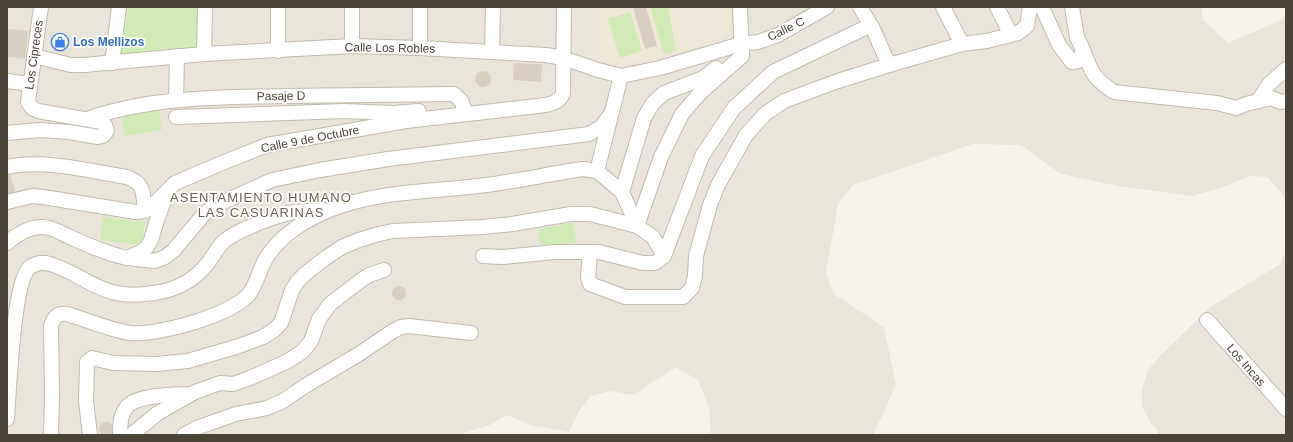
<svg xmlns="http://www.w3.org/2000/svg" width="1293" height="442" viewBox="0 0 1293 442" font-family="Arial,sans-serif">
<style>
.residential{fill:#eae5da}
.education{fill:#efe8d6}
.green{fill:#d2eab5}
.building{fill:#d8cfc1}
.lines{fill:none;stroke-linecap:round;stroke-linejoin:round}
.minor-casing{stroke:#c2bbae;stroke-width:16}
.minor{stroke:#fff;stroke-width:14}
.labels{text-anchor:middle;stroke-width:3.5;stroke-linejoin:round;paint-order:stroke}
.street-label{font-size:12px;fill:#4b4439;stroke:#fff}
.shop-label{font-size:12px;font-weight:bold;fill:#366cbe;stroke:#fff;text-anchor:start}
.neighbourhood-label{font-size:13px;letter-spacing:1px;fill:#6e6250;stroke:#fff}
</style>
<rect width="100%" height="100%" fill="#f6f3ec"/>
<!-- residential -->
<g class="residential">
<path d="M7,7H1201L1203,20L1228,43L1281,20L1286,14V210L1284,197L1268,177L1250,176L1224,187L1192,196L1118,186L1061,174L1021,145L973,144L853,185L838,204L826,273L834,294L884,327L896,385L873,435H711L709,408L698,380L675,367L634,395L610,391L591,396L579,411L569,432L530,425L507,415L490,425L457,435H7Z"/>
<path d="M1286,251V435H1158V431L1151,423L1142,407V390L1148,370L1161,355L1210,307L1280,264Z"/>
</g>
<!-- education -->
<path class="education" d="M600,7H731V33L684,51L633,63L600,64Z"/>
<!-- green -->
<g class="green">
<path d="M125,7H197V48L120,54Z"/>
<path d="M650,7H668L676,51L664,54Z"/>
<path d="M630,12L642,51L620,58L608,19Z"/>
<path d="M159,109L162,130L125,136L121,115Z"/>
<path d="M103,217L145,222L142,245L100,240Z"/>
<path d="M573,223L576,242L541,247L538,229Z"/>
</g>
<!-- building -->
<g class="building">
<path d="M633,7H646L657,46L645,49Z"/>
<path d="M7,29L28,31L25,59L7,57Z"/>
<path d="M57,33L66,34L63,52L54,51Z"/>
<path d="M514,63L542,64L541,82L513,80Z"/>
<circle cx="483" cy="79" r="8"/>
<path d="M7,172H9L16,193L7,196Z"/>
<circle cx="399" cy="293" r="7"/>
<circle cx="106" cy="429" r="7"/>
</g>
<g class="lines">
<defs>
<g id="minor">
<path d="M860,7L873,29L889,65"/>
<path d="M943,7L962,44"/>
<path d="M997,7L1011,35"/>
<path d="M1042,7L1059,45L1072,62L1078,61L1082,54V48L1077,37L1072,7"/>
<path d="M352,46V7"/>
<path d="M420,48V7"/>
<path d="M1082,48C1092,71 1091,77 1114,92L1217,103L1236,108L1246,104L1271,98L1281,102L1286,101"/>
<path d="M278,51V7"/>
<path d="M492,51L493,7"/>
<path d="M204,54L205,7"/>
<path d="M34,56L71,65H84L204,54L352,46L420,48L546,55L563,58L598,70L621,76L660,68L741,44L758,42L778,35L827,7"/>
<path d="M112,63L119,7"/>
<path d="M7,81L30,84"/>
<path d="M176,100L177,56"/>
<path d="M1258,101L1269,84L1286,69"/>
<path d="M176,117L344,111L393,113L419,111"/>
<path d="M87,119C150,97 219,97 285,96C341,95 398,95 454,94L462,102L465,113"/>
<path d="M7,133L40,130L69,132L98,137L103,136L107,131L105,125L101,122L38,111L32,108L28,102L41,7"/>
<path d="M7,167C44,159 90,171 127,177C145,184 143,193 145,211"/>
<path d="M597,171L621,76"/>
<path d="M622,192L644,118L653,103L664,93L703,78L716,68"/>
<path d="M7,202L32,196L43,197L136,212L145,211L150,208L175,183L222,163L267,145L406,121L546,105C554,103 560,101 563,93L564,7"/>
<path d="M7,243C18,233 34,224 49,228C57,230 65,235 72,238C90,246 108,254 127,258L141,252L147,247L151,240L158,217L166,196"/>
<path d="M590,252L588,277L590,284L625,297H683L692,288L695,276L696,256L710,205L718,185L746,135L765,114L784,101L838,81L889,65L962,44L987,41L1018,33L1027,26L1030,7"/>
<path d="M664,256L702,156L734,108L773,72L871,25"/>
<path d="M127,258L155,261L165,257L173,251L205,213L215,206L272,180L320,170L388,159L589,134L601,127L611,114"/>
<path d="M1207,320L1286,409"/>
<path d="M7,419C9,393 13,283 29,268C34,264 40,262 46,263C70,268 89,286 112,292C126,296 141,295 154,293C177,290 194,281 208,263C213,256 218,247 224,241C238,230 276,215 294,212C303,211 314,211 324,210"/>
<path d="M51,435L52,395L51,326C54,317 57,313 67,314C87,320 110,330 130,333C157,336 232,315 249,294C256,285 259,272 264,262C277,237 306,219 332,209C379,191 429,192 478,186C513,182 548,174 583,169L597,171L622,192L637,226L653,237L664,256L655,263H643L599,252H555L502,257L483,256"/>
<path d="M90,435L86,401L87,362L92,358L113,363L156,364L188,361L239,346L263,337L274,330L281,323L292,290L297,282L305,274L324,259L342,247L359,240L379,234L393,231L483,227L512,224L571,214H590L637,226L661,157L682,114L700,93L742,56L740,7"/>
<path d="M120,435C120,426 120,415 126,408C135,395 171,395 186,394"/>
<path d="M131,435L158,413L195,392L220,383L233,384L250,378L286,362L302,352L311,341L319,319L330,304L360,281L369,275L384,270"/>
<path d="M184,435L199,427L236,414L267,408L283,401L305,386L359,354L393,331L401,327L409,326L471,333"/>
</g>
</defs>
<!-- minor casing -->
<use href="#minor" class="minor-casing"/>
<!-- minor -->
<use href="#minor" class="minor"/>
</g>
<!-- icons -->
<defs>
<symbol id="shop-ring" viewBox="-11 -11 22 22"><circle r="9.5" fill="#fff" stroke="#3f7fe0" stroke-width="1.5"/><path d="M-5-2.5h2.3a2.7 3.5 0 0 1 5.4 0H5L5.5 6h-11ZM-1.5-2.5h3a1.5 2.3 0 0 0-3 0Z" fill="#3f7fe0"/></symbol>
</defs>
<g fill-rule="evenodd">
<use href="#shop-ring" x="50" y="32" width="20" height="20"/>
</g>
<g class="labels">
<!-- street labels -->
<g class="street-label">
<text transform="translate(786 29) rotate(-26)" y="4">Calle C</text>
<text transform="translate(390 48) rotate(1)" y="4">Calle Los Robles</text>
<text transform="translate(34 55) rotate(-82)" y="4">Los Cipreces</text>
<text transform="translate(281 96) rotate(-1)" y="4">Pasaje D</text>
<text transform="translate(310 139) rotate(-11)" y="4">Calle 9 de Octubre</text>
<text transform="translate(1246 365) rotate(49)" y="4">Los Incas</text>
</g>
<!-- shop labels -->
<g class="shop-label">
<text x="73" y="46">Los Mellizos</text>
</g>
<!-- neighbourhood labels -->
<g class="neighbourhood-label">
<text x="261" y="202">ASENTAMIENTO HUMANO<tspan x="261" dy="15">LAS CASUARINAS</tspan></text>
</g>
</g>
<!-- border -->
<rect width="1293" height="442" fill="none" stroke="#4b4439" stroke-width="16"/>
</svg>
